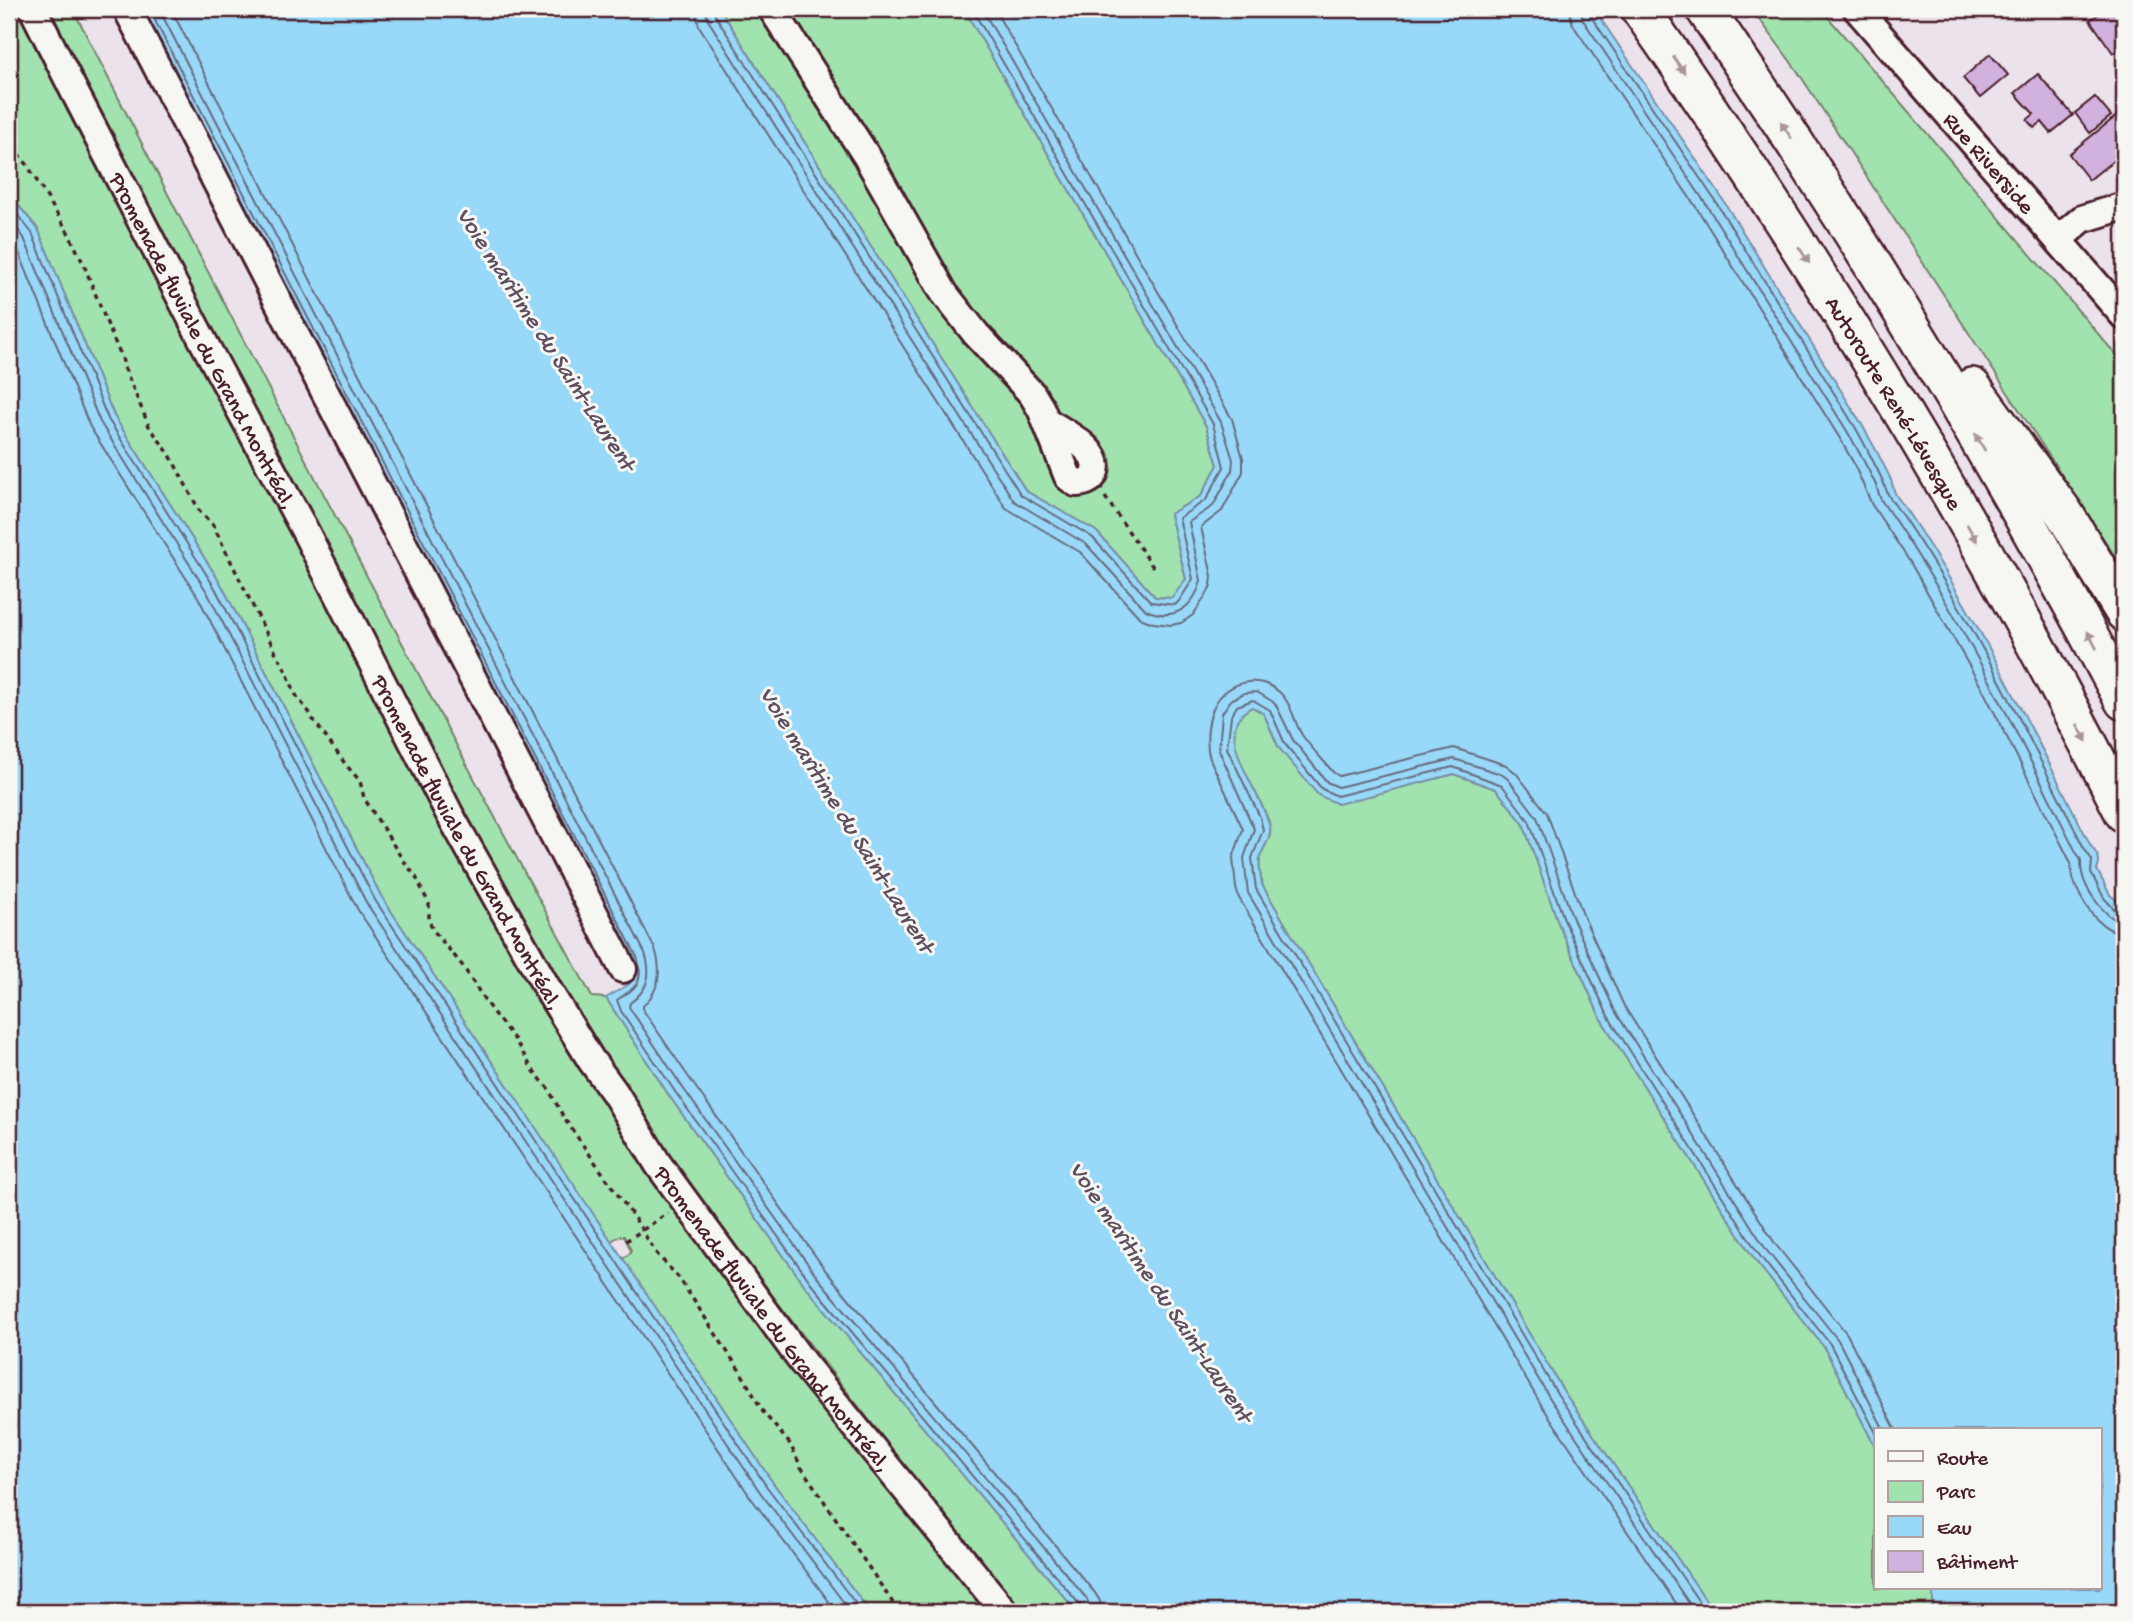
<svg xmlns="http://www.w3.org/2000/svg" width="2133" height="1621" viewBox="0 0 2133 1621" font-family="'Gochi Hand',sans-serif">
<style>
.green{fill:#a1e3ae;stroke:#76816c;stroke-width:2}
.water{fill:#98d9f9;stroke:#798fa7;stroke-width:2}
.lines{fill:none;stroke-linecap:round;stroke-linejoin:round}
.shore{stroke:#69697d;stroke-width:2}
.building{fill:#d1b2df;stroke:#4a1f2b;stroke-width:2}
.minor-casing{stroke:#4a1f2b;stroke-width:32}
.highway-casing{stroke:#4a1f2b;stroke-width:42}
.path{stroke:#4a1f2b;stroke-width:3.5;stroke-dasharray:5 5;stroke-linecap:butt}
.minor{stroke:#f6f6f2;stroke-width:26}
.highway{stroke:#f6f6f2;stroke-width:37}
.oneway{fill:#a99598}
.labels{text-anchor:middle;stroke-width:6;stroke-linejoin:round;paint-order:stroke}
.street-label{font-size:23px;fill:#4a1f2b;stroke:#f6f6f2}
.water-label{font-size:24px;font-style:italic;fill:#5e4e5e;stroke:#f6f6f2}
</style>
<rect width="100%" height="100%" fill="#ebe2ec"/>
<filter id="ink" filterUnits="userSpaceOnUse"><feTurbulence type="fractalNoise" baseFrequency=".0143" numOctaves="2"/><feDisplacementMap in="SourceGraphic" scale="14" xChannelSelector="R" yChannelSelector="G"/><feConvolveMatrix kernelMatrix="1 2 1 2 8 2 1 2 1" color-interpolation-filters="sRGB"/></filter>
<g filter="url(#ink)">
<!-- green -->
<g class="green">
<path d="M9,9H22L547,1007L992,1612H870L773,1483L623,1259L630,1253L631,1250L624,1236H620L611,1241L381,896L221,584L114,416L38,229L9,194Z"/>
<path d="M48,9H73C242,340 414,670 592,997L606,998L670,1097L806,1287L1077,1612H1019L659,1151L576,1019L440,771Z"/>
<path d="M720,9H964L1206,426L1218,465L1201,496L1170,514L1186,579L1173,598L1155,597L1096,531L1026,491Z"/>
<path d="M1752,9H1821L2124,364V570L1796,69Z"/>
<path d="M1252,706L1264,714L1279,748L1337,804L1454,774L1496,789L1523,823L1559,925L1601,1019L1755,1260L1824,1347L1876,1448V1588H1933V1612H1714L1564,1392L1262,885C1261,877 1258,866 1260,858C1262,848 1272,838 1270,827C1264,794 1205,731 1252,706Z"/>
</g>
<!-- water -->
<g class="water">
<path d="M141,9H720L1026,491L1096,531L1155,597L1172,598L1186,579L1170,514L1201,496L1218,465L1206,426L964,9H1594L1718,192L1861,423C1871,441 1882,460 1891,480C1893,485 1893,490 1896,495C1972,605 2030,726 2091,846C2097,854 2102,860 2097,870L2110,895L2119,902L2124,912V1612H1933V1588H2100V1430H1876V1448L1824,1347L1755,1260L1601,1019L1559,925L1523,823L1496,789L1454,774L1338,804L1318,795L1279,748L1264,714L1252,707C1206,730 1264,794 1270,828C1272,838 1262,848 1260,858C1258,866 1261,877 1262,885L1564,1392L1714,1612H1077L806,1287L670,1097L606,998L629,984L633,977Z"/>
<path d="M9,194L38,229L114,416L221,584L381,896L773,1483L870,1612H9Z"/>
</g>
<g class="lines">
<!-- shore -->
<g class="shore">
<path d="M149,9L637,957C645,982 636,988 617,1000L621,1011L676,1093L811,1283L1080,1605L1082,1612"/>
<path d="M159,9L645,953C652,975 648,990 630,1003L629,1007L683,1088L818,1278L1087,1599L1091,1612"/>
<path d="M171,9L655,949C662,970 660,990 643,1006V1010L692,1082L826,1271L1095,1593L1100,1601L1101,1612"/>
<path d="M695,9L699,26L1006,508L1080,552L1140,618L1153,623L1171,625L1181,623L1193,615L1207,594L1211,585L1212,576L1201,527L1222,511L1243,472V458L1232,419L994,9"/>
<path d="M705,9L708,20L1014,501L1086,544L1146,610C1174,622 1193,608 1201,581L1189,522L1213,506L1232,471L1233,460L1221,422L982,9"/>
<path d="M714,9L715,15L1021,495L1092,537L1151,602L1175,605L1179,601L1193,579L1179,518L1206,500L1224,467L1213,424L972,9"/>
<path d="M1569,9L1573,25L1696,207L1839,437L1853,462L1872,505L1910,562L1984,692L2071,863C2071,889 2096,932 2124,933"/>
<path d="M1580,9L1583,20L1704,201L1847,431C1857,448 1866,465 1875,483C1878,490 1879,497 1883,503C1959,612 2017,733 2076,852C2085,865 2079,861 2082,873C2085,890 2107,921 2124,922"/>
<path d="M1589,9L1590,15L1712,196L1855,427C1865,444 1873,461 1882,479C1885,485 1886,492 1890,498C1967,607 2025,729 2084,848L2092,860L2091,873L2104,898L2117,912L2124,913"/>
<path d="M9,204L32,233L108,419L215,588L375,900L767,1487L862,1612"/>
<path d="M9,218L24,238L100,422L207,592L367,904L760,1492L851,1612"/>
<path d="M9,235L15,243L90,427L198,597L358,910L751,1498L837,1612"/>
<path d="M1682,1612L1542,1406L1239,898L1236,888L1233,858L1243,829L1210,759C1205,743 1207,716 1217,701C1233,677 1269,674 1286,700C1293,710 1295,724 1302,735C1311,748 1323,760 1334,773L1339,776L1454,748L1506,765L1516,773L1547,813L1583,915L1624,1006L1776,1245L1847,1334L1896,1430"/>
<path d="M1695,1612L1551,1400L1248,893L1244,858L1254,829L1219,750L1222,713L1231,700L1244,693L1257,692L1275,703L1293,740L1327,782L1338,787L1454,759L1501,774L1508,779L1537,817L1573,919L1615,1011L1767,1251L1838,1340L1884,1430"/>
<path d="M1706,1612L1558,1395L1256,889L1252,858L1263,830L1260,817L1227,748L1231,716L1237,706L1253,700L1270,710L1285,744L1322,789L1337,796L1453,767L1502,785L1529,821L1565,922L1608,1016L1760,1256L1830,1344L1876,1433"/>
</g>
</g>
<!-- building -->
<g class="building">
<path d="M2106,9H2124V46L2113,53L2090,20Z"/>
<path d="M1990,54L2008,75L1980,98L1963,78Z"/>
<path d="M2038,74L2073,115L2051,133L2042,122L2034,128L2027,120L2034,114L2015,93Z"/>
<path d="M2095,97L2111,116L2090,133L2075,113Z"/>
<path d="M2119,114L2124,121V152L2089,180L2069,154Z"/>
</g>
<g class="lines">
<defs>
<g id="minor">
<path id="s1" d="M33,9L74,91L202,339L305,531L449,813L551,995L591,1060L615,1093L658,1164L803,1363L1005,1612"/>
<path d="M127,9L623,969"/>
<path d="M772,9L867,157L944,293L976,334L1032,394L1041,409L1068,477L1076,483C1083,483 1091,481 1094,474C1105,451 1061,431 1046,421"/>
<path id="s2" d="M1857,9L2124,316"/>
<path d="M2059,239L2082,219L2124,206"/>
</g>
<g id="highway">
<path id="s3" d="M1640,9C1819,265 1983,534 2124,813"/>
<path d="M1705,9C1744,67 1784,125 1822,185C1930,352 2031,525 2124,701"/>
<path d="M1972,387L2064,513L2124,612"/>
</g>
</defs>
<!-- minor casing -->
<use href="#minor" class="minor-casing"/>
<!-- highway casing -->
<use href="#highway" class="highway-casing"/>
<!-- path -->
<g class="path">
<path d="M9,136L21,158L26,163L68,232L84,265L112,336L122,357L124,367L149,426L170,455L200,512L213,525L276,653C285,667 290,680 296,695C301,704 309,709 312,718L346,765L360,781L364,798L401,857L416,877L429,904V921L433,930L462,965L491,1010L515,1040L533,1070L548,1088L564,1118L637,1222L656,1253L679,1278L742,1374L763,1412L790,1444L801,1467L899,1612"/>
<path d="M1105,497L1153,567"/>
<path d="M626,1241L668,1213"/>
</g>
<!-- minor -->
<use href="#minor" class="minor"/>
<!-- highway -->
<use href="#highway" class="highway"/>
</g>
<!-- one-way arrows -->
<defs><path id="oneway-solid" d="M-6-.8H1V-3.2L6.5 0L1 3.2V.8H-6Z" transform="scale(1.75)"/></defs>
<g class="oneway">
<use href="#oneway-solid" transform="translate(1679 65) rotate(55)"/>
<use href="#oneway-solid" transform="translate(1786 130) rotate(-123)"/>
<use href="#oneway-solid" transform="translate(1804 255) rotate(57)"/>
<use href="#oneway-solid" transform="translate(1980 442) rotate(-120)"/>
<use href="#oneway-solid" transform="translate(1972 533) rotate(60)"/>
<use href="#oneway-solid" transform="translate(2092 640) rotate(-118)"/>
<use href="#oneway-solid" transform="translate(2082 733) rotate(62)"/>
</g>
</g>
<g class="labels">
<!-- street labels -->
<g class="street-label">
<text dy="8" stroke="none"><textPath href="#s2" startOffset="203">Rue Riverside</textPath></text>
<text dy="8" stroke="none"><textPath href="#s1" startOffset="373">Promenade fluviale du Grand Montréal,</textPath></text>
<text dy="8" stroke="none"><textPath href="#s3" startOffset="469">Autoroute René-Lévesque</textPath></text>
<text dy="8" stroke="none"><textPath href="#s1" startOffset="940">Promenade fluviale du Grand Montréal,</textPath></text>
<text dy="8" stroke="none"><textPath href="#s1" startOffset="1507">Promenade fluviale du Grand Montréal,</textPath></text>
</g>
<!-- water labels -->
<g class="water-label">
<text transform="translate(547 338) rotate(57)" y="8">Voie maritime du Saint-Laurent</text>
<text transform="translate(848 819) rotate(58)" y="8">Voie maritime du Saint-Laurent</text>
<text transform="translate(1162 1291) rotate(56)" y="8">Voie maritime du Saint-Laurent</text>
</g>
</g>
<!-- margin -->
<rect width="2133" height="1621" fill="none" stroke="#f6f6f2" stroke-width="35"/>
<rect x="18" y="18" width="2098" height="1586" fill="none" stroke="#4a1f2b" stroke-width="2.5" filter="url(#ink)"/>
<!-- legend -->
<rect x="1874" y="1428" width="228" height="161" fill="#f6f6f2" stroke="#b1a0a2" stroke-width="2"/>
<rect x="1888" y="1451" width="35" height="10" fill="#f6f6f2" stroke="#b1a0a2" stroke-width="2"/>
<text x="1937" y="1464" font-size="21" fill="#4a1f2b">Route</text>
<rect x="1888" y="1481" width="35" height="21" fill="#a1e3ae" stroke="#b1a0a2" stroke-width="2"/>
<text x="1937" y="1498" font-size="21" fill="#4a1f2b">Parc</text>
<rect x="1888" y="1516" width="35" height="21" fill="#98d9f9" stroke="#b1a0a2" stroke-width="2"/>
<text x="1937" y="1534" font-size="21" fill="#4a1f2b">Eau</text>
<rect x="1888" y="1551" width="35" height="21" fill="#d1b2df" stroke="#b1a0a2" stroke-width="2"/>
<text x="1937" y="1568" font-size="21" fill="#4a1f2b">Bâtiment</text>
</svg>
